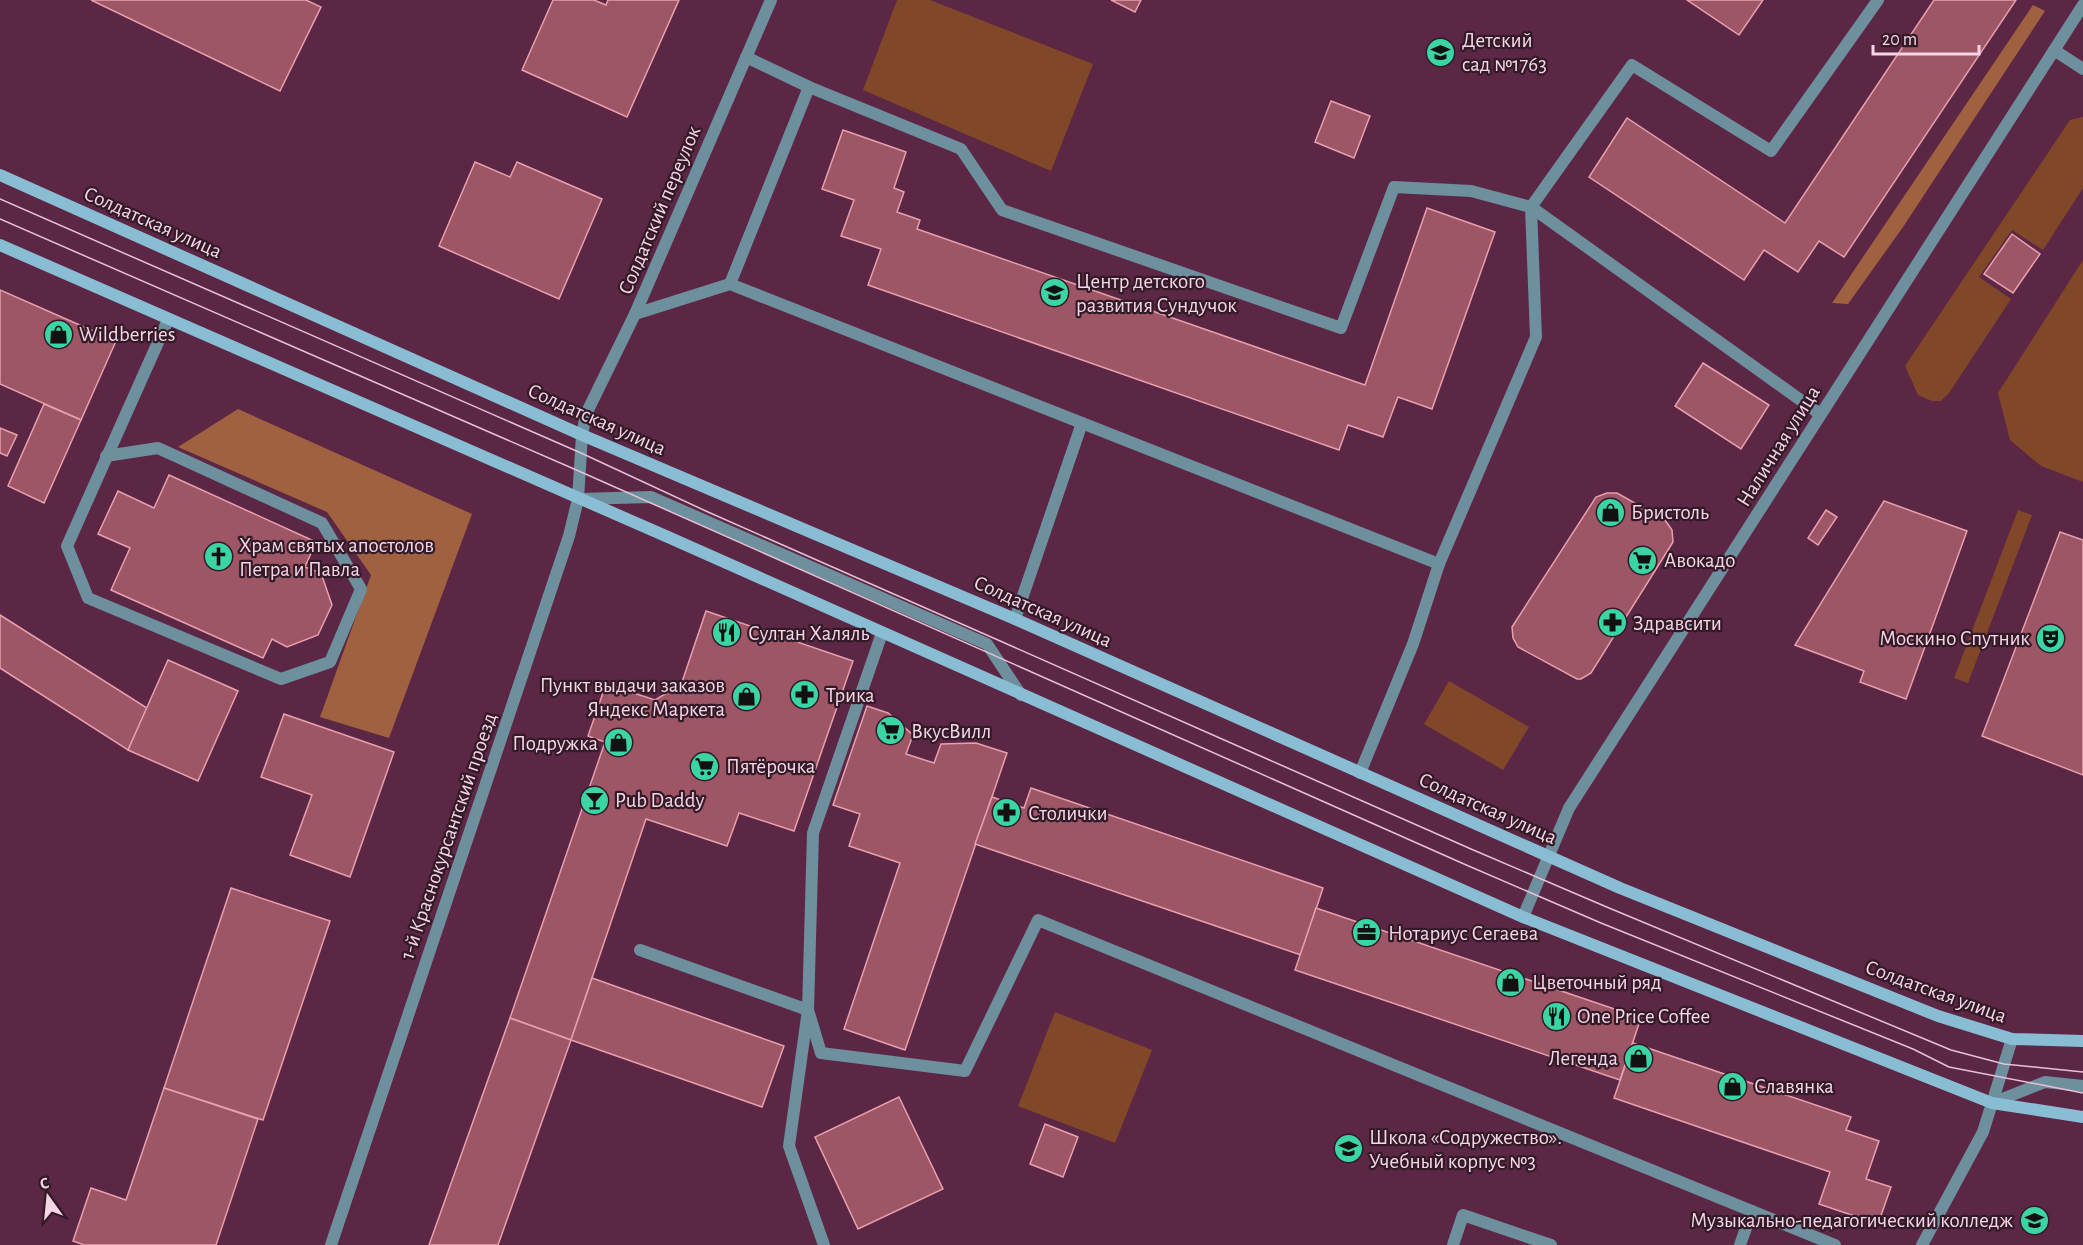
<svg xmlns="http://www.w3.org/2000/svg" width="2083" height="1245" viewBox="0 0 2083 1245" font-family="'Alegreya Sans',sans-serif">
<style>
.green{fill:#814729}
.forest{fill:#a06140}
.building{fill:#9e5666;stroke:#e7a0ad;stroke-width:1.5}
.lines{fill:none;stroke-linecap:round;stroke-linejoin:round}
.service{stroke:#6e8f9d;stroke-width:12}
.minor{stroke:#6e8f9d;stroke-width:12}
.tertiary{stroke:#6e8f9d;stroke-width:12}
.secondary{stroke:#88bdd4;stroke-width:12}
.tram{stroke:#e6c2d5;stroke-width:1.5}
.labels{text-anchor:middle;stroke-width:4.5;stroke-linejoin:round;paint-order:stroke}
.poi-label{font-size:21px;fill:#f7d5e6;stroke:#321a27;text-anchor:start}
.street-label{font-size:21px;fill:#f7d5e6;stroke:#321a27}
</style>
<rect width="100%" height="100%" fill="#5b2744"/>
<!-- green -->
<g class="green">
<path d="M897,0H930L1093,64L1051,171L863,90Z"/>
<path d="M2083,117V188L2043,250L2012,230L1979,277L2011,299L1949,393L1941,401H1932L1918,395L1905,366L2070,120Z"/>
<path d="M2083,260V482L2041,466L2010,440L1998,393Z"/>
<path d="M2018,510L2032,515L1968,683L1954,678Z"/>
<path d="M1449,681L1529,727L1503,770L1424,724Z"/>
<path d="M1055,1012L1152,1050L1115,1143L1018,1106Z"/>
</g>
<!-- forest -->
<g class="forest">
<path d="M2033,5L2045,11L1903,227L1848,304L1832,303Z"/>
<path d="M238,409L472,514L389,738L320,717L371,575L327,512L178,447Z"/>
</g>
<!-- building -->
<g class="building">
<path d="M91,0H306L321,7L280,91Z"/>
<path d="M553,0H594L606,5L608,0H679L627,117L522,70Z"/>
<path d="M1111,0H1141L1135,12Z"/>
<path d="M1687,0H1763L1739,35Z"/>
<path d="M1934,0H2016L1844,257L1819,241L1798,272L1764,250L1744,280L1589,177L1627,118L1785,223Z"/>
<path d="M1331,101L1370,116L1354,158L1315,142Z"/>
<path d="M843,130L906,152L894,188L904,192L897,212L920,220L917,229L1365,385L1427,208L1495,232L1432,409L1398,397L1383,437L1348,425L1339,450L868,285L881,249L841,236L854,200L822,189Z"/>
<path d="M475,162L510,177L517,162L602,199L559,299L439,246Z"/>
<path d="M2012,234L2040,254L2013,293L1984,274Z"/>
<path d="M0,290L116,341L81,420L0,384Z"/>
<path d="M1703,363L1769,405L1741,449L1675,406Z"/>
<path d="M44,404L81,420L44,503L8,486Z"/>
<path d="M0,428L17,435L7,456L0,453Z"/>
<path d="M169,475L316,542L305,567L321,573L332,605L318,635L287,647L272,639L263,658L111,590L130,548L98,534L118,491L154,508Z"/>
<path d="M1607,493H1617L1665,520L1672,530L1673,542L1591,673L1581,679H1577L1518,647L1513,638L1512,627L1596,497Z"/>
<path d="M1884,501L1967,531L1906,699L1860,682L1864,671L1795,645Z"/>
<path d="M1826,510L1837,517L1818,545L1808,538Z"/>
<path d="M2060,532L2083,540V775L1982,736Z"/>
<path d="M706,611L853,661L794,831L739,813L727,846L646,819L571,1040L510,1018L605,742L588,736L606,684L655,700L681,685Z"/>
<path d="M0,615L147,708L128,750L0,668Z"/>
<path d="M168,660L238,691L198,781L128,750Z"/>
<path d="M867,706L888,713L913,735L906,754L934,763L941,744L976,743L1007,753L905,1050L844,1029L900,863L849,846L860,814L833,805Z"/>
<path d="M284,714L394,752L350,877L290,855L312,795L261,777Z"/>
<path d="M1031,788L1323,888L1301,955L975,844L992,797L1024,808Z"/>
<path d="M231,888L330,921L263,1120L164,1088Z"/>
<path d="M1316,908L1641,1018L1620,1080L1295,970Z"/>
<path d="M592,978L784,1046L762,1107L571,1040Z"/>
<path d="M510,1018L571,1040L498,1245H429Z"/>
<path d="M1633,1043L1851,1117L1846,1130L1879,1141L1866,1179L1891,1187L1878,1224L1819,1204L1830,1172L1614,1098Z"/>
<path d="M164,1088L258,1119L216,1245H84L73,1241L91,1188L126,1200Z"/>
<path d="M899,1097L943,1189L858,1229L815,1137Z"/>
<path d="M1045,1124L1078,1137L1063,1177L1030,1164Z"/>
</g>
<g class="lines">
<!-- service -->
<g class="service">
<path d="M2054,50L2083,69"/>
<path d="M746,57L809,87L961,149L1002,210L1341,328L1394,187L1471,191L1531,207L1820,414"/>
<path d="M730,284L809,87"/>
<path d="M635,314L730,284L1439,564"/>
<path d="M106,456L158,448L322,523L361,589L330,662L281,679L88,598L67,546L168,320"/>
<path d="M579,499L651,497L987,644L1021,695"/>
<path d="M1015,619L1082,423"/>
<path d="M1360,773L1413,644L1439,564L1536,337L1531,207L1632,65L1771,151L1878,0"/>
<path d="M640,950L808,1010L821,1053L965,1071L1038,920L1835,1245"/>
<path d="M1992,1103L2045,1082L2083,1086"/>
<path d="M824,1245L789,1146L808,1010L813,833L882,633"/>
<path d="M1453,1245L1463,1215L1551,1245"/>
<path d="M1740,1245L1752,1211"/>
</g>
<!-- minor -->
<g class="minor">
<path d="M582,435L586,414L635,314L771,0"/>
<path d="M1523,917L1569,808L2083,5"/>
<path d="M1922,1245L1983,1132L2012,1039"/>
</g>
<!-- tertiary -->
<path class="tertiary" d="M331,1245L569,536L578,499L582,435"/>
<!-- secondary -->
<g class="secondary">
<path d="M0,175L582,435L1015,619L1620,888L1938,1016L2012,1039L2083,1041"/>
<path d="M0,245L668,537L1523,917L1992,1103L2083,1117"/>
</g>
<!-- tram -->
<g class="tram">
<path d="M0,199L581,453L708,512L1471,849L1609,908L1951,1050L2004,1064L2083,1072"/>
<path d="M0,219L581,472L1464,864L1601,923L1913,1049L1949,1067L2083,1093"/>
</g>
</g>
<!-- icons -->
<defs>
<symbol id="school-disc" viewBox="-11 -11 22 22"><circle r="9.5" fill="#3bd4a4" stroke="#321a27"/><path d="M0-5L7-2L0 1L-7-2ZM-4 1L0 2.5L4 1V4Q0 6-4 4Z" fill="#111"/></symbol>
<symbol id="shop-disc" viewBox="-11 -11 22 22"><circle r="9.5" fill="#3bd4a4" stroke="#321a27"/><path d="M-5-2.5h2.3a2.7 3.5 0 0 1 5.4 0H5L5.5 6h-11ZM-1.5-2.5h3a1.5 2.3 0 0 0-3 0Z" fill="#111"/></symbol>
<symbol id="church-disc" viewBox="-11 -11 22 22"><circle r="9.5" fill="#3bd4a4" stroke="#321a27"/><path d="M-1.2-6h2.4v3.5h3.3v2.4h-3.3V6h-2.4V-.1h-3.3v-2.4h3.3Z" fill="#111"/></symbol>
<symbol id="supermarket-disc" viewBox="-11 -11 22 22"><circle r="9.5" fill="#3bd4a4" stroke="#321a27"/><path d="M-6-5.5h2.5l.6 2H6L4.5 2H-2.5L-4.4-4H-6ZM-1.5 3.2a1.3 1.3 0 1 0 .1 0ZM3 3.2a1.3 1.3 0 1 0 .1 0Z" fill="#111"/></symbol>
<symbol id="pharmacy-disc" viewBox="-11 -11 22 22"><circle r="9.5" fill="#3bd4a4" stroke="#321a27"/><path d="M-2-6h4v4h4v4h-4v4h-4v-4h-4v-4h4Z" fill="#111"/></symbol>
<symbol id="restaurant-disc" viewBox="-11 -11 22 22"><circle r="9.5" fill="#3bd4a4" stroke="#321a27"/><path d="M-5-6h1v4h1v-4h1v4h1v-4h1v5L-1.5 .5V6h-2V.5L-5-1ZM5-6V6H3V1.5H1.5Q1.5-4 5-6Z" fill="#111"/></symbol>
<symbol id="theatre-disc" viewBox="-11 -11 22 22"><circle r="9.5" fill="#3bd4a4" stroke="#321a27"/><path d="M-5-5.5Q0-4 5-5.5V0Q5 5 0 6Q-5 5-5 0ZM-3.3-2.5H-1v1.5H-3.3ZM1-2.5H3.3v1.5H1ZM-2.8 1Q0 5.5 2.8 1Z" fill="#111"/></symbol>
<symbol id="bar-disc" viewBox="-11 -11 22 22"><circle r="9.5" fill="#3bd4a4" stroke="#321a27"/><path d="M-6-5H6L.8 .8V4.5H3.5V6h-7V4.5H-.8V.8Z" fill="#111"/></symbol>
<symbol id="office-disc" viewBox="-11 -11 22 22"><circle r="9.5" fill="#3bd4a4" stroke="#321a27"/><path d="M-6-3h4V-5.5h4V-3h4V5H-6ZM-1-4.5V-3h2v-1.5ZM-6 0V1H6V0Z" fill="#111"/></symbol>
<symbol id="university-disc" viewBox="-11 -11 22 22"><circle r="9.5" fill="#3bd4a4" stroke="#321a27"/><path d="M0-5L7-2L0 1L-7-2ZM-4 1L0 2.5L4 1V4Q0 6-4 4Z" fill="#111"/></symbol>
</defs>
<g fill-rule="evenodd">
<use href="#school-disc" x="1424" y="36" width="33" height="33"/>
<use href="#school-disc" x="1038" y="276" width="33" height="33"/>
<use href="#shop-disc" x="42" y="318" width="33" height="33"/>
<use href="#shop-disc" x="1594" y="496" width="33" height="33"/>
<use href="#church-disc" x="202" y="540" width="33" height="33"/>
<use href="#supermarket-disc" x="1626" y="544" width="33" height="33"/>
<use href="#pharmacy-disc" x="1596" y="606" width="33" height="33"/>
<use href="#restaurant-disc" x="710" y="616" width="33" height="33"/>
<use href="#theatre-disc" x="2034" y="622" width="33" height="33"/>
<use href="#pharmacy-disc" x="788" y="678" width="33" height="33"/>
<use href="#shop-disc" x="730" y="680" width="33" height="33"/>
<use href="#supermarket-disc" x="874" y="714" width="33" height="33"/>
<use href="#shop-disc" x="602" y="726" width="33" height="33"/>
<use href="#supermarket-disc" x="688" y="750" width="33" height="33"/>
<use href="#bar-disc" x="578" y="784" width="33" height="33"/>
<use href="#pharmacy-disc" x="990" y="796" width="33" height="33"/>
<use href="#office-disc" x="1350" y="916" width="33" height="33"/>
<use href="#shop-disc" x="1494" y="966" width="33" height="33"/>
<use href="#restaurant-disc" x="1540" y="1000" width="33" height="33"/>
<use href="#shop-disc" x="1622" y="1042" width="33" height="33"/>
<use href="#shop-disc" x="1716" y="1070" width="33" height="33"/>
<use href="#school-disc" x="1332" y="1132" width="33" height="33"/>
<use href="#university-disc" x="2018" y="1204" width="33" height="33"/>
</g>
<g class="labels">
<!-- poi labels -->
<g class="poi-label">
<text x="1462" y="47">Детский<tspan x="1462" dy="24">сад №1763</tspan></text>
<text x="1076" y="288">Центр детского<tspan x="1076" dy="24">развития Сундучок</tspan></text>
<text x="79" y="341">Wildberries</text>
<text x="1631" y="519">Бристоль</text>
<text x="239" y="552">Храм святых апостолов<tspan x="239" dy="24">Петра и Павла</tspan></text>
<text x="1664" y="567">Авокадо</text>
<text x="1633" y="630">Здравсити</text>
<text x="748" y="640">Султан Халяль</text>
<text x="2030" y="645" text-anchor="end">Москино Спутник</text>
<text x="725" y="692" text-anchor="end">Пункт выдачи заказов<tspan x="725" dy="24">Яндекс Маркета</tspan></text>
<text x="826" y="702">Трика</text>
<text x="911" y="738">ВкусВилл</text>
<text x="598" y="750" text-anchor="end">Подружка</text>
<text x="726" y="773">Пятёрочка</text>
<text x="615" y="807">Pub Daddy</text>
<text x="1028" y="820">Столички</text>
<text x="1388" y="940">Нотариус Сегаева</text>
<text x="1532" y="989">Цветочный ряд</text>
<text x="1577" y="1023">One Price Coffee</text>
<text x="1618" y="1065" text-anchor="end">Легенда</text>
<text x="1754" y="1093">Славянка</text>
<text x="1369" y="1144">Школа «Содружество».<tspan x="1369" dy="24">Учебный корпус №3</tspan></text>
<text x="2013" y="1227" text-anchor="end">Музыкально-педагогический колледж</text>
</g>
<!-- street labels -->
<g class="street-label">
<text transform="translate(659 210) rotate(-67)" y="7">Солдатский переулок</text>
<text transform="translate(153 222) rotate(24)" y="7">Солдатская улица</text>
<text transform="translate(597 419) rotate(24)" y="7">Солдатская улица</text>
<text transform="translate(1778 446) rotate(-58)" y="7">Наличная улица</text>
<text transform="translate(1043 611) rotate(24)" y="7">Солдатская улица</text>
<text transform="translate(1488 808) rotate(24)" y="7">Солдатская улица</text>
<text transform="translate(448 836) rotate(-71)" y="7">1-й Краснокурсантский проезд</text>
<text transform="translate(1936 991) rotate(20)" y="7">Солдатская улица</text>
</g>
</g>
<!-- north arrow -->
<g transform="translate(48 1197) rotate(345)" stroke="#321a27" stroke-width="4.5" paint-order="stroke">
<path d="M0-4.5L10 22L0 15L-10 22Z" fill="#f7d5e6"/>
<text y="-9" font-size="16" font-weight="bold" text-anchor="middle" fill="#f7d5e6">С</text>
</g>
<!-- scale -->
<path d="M1873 45v9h106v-9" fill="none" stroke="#f7d5e6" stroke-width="3"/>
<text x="1882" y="45" font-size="18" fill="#f7d5e6" stroke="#321a27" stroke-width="4.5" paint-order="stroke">20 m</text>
</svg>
